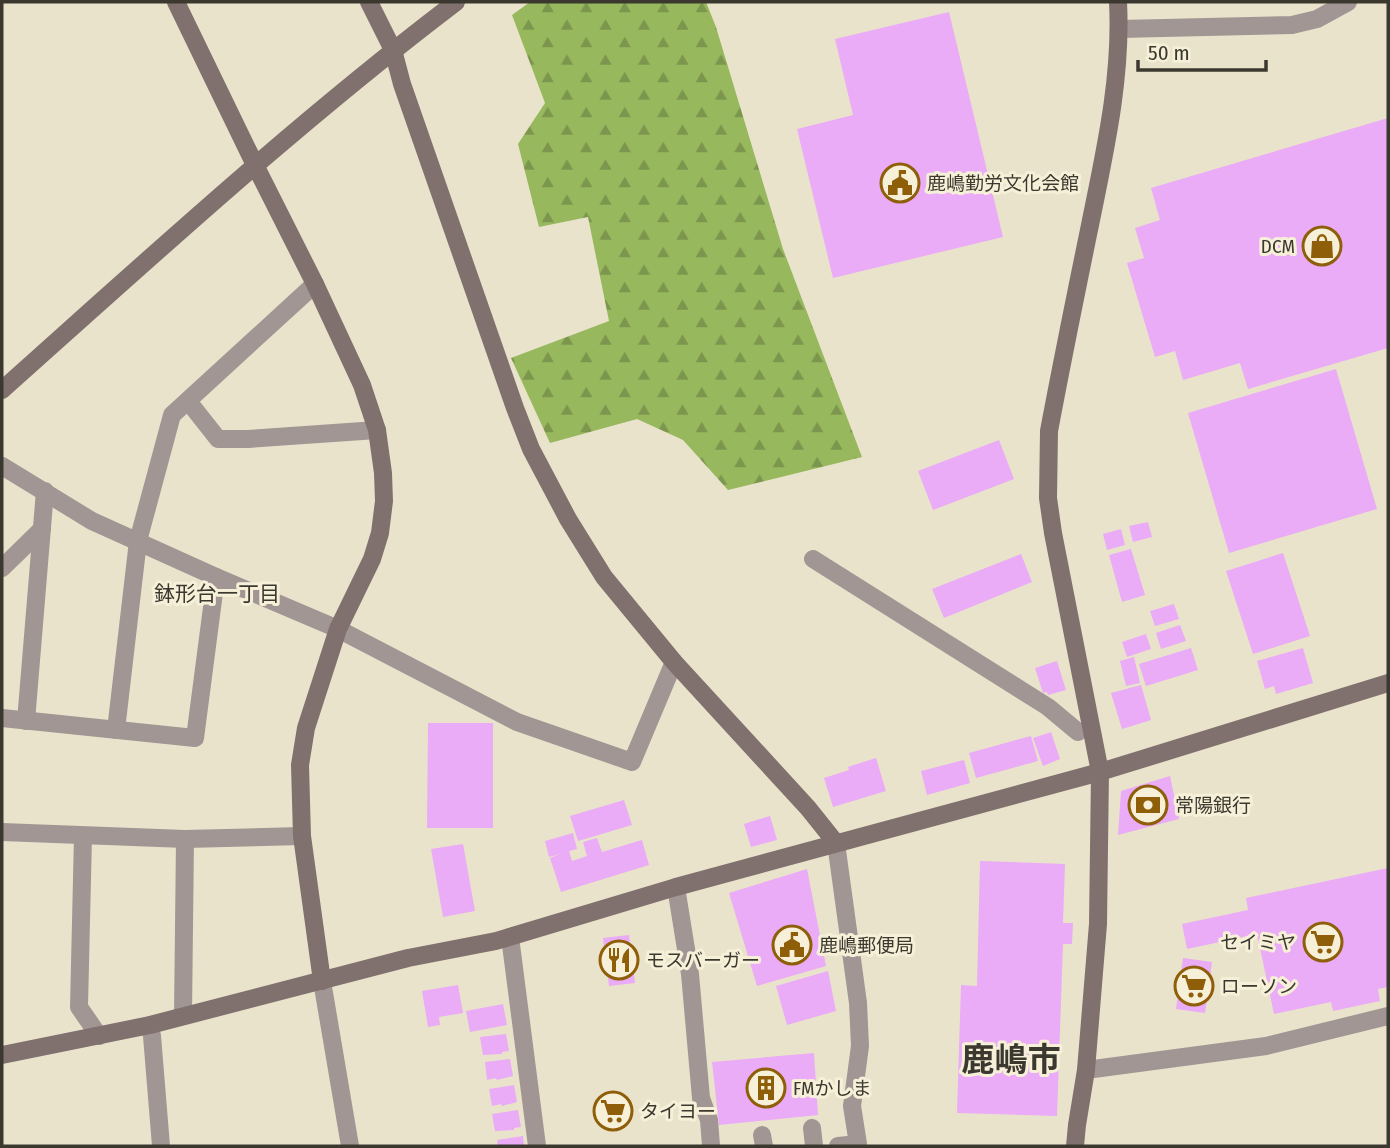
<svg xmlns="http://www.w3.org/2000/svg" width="1390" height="1148" viewBox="0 0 1390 1148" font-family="'Fira Sans Condensed','Noto Sans JP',sans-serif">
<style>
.forest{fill:url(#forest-firs)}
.building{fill:#eaabf7}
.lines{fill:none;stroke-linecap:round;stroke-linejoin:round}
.street{stroke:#a19694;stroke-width:18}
.secondary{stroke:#81716e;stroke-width:18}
.labels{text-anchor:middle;stroke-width:6;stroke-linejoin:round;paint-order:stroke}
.poi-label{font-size:19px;fill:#3b382f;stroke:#f7f0d9;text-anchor:start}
.neighbourhood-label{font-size:21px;fill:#3b382f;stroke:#f7f0d9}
.town-label{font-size:33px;font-weight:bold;fill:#3b382f;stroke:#f7f0d9}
</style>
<defs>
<pattern id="forest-firs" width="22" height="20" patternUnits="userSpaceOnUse" patternTransform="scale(1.75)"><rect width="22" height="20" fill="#97b85d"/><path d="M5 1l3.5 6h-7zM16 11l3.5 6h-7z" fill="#7c974d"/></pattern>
</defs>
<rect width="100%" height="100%" fill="#eae3cc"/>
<!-- forest -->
<path class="forest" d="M530,2H706L716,27L783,249L862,457L728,490L683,440L637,419L550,443L511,358L609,321L588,217L539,227L518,144L545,103L512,15Z"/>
<!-- building -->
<g class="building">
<path d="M949,12L1003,237L833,278L797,129L853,115L835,39Z"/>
<path d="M1388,118V348L1248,389L1240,363L1183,380L1175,351L1155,357L1127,263L1144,258L1135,228L1160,220L1151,188Z"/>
<path d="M1336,369L1377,509L1229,553L1188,413Z"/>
<path d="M999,440L1014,479L933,510L918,471Z"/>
<path d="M1148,522L1152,537L1133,542L1129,526Z"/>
<path d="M1121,529L1125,545L1107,550L1103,534Z"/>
<path d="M1131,549L1145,595L1122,602L1109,555Z"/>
<path d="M1283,553L1310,636L1253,654L1226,571Z"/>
<path d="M1021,554L1032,582L944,618L932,589Z"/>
<path d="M1174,604L1179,619L1155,626L1150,611Z"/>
<path d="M1180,625L1186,641L1161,649L1156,633Z"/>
<path d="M1146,634L1151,649L1127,657L1122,642Z"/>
<path d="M1191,648L1198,670L1146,686L1139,664Z"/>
<path d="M1303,648L1313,683L1276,694L1274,686L1265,689L1257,661Z"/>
<path d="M1134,657L1140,683L1126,686L1120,661Z"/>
<path d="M1057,661L1066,690L1048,695L1047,692L1043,693L1035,668Z"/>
<path d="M1141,685L1151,720L1122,729L1111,693Z"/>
<path d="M428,723H493V828H427Z"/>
<path d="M1051,732L1060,759L1043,766L1033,738Z"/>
<path d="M1031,736L1038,761L976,778L969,753Z"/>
<path d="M876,758L886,791L833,807L824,778L849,770L848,767Z"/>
<path d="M964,760L970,783L927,795L921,771Z"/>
<path d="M1170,776L1179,819L1118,835L1121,791Z"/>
<path d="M624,800L632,825L578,841L570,816Z"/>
<path d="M770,816L777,840L751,847L744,824Z"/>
<path d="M573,833L577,849L569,851L572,861L587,856L583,842L597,838L602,852L642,840L649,865L561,892L550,858L560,854L549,857L545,841Z"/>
<path d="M463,844L475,911L443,917L431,849Z"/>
<path d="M980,861L1065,864L1063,923H1073L1072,944H1063L1057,1116L957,1113L961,985L977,986Z"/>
<path d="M1388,868V987L1378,989L1380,1001L1333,1011L1331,1002L1274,1014L1257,934L1187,949L1182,924L1248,910L1246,898Z"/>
<path d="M807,869L826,966L757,986L729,893Z"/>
<path d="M629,935L635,983L609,986L603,938Z"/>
<path d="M1183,958L1212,962L1205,1013L1176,1009Z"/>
<path d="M828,971L836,1011L787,1025L776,986Z"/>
<path d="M458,985L463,1013L439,1017L440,1025L428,1027L422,991Z"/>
<path d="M503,1004L507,1025L470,1032L466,1011Z"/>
<path d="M506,1034L509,1051L502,1052V1054L483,1055L480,1037Z"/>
<path d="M814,1053L818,1115L719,1125L712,1062Z"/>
<path d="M510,1059L513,1076L497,1080L496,1078L487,1080L485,1062Z"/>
<path d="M514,1085L517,1102L502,1106L501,1104L492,1106L489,1089Z"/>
<path d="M518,1110L521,1127L514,1128V1130L495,1131L492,1114Z"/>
<path d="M523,1136L524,1146H498L497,1140Z"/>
</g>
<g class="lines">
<!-- street -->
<g class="street">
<path d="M1120,29L1292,25L1317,19L1348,2"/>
<path d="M188,401L218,439H248L377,430"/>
<path d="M2,466L92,521L216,577L338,629L517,722L632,762L674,662"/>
<path d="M813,559L1048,707L1078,732"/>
<path d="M2,568L42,529"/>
<path d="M2,718L195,738L216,577"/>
<path d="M26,721L45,491"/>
<path d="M116,730L138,541L172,415L315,284"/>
<path d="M2,832L185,839L302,836"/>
<path d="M83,836L79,1007L99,1036"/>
<path d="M836,843L858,1003L860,1046L852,1106L858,1144L838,1146"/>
<path d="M676,887L690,974L701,1098L709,1120L711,1146"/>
<path d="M510,937L537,1146"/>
<path d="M322,981L350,1146"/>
<path d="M183,1015L185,839"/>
<path d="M150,1025L152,1036L161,1146"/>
<path d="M1086,1070L1266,1046L1388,1016"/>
<path d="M812,1128L814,1146"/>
<path d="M762,1135L764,1146"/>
</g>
<!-- secondary -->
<g class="secondary">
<path d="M176,2L255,165L315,284L362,385L377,430L383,473L384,501L380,533L372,559L338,629L306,728L300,765L302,836L322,981"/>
<path d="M369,2L393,50L402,84L515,408L531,449L568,519L604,577L674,662L808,808L836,843"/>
<path d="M2,390C151,257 298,122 456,2"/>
<path d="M2,1055L150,1025L408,958L496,941L676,887L1100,772L1388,683"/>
<path d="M1075,1146L1077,1125L1086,1070L1098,924L1100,772L1053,533L1048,498L1049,431C1062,362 1076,293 1090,225C1105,151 1122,77 1118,2"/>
</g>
</g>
<!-- icons -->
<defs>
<symbol id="civic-ring" viewBox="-11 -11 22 22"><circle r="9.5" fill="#f7f0d9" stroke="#8e5e08" stroke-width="1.5"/><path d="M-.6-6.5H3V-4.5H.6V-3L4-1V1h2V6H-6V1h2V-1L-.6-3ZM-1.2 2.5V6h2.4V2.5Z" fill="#8e5e08"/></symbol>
<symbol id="shop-ring" viewBox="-11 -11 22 22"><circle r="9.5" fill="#f7f0d9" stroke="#8e5e08" stroke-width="1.5"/><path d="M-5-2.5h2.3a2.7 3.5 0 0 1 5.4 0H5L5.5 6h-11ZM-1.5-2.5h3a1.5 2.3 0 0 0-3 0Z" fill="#8e5e08"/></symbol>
<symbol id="bank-ring" viewBox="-11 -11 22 22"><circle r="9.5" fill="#f7f0d9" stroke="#8e5e08" stroke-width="1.5"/><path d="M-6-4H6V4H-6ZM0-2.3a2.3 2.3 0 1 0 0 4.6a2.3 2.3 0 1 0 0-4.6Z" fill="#8e5e08"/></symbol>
<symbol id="supermarket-ring" viewBox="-11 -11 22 22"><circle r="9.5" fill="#f7f0d9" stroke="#8e5e08" stroke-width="1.5"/><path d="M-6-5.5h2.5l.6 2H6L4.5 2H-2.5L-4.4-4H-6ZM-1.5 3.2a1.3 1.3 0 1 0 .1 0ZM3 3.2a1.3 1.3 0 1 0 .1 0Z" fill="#8e5e08"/></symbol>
<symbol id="restaurant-ring" viewBox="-11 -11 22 22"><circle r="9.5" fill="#f7f0d9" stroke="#8e5e08" stroke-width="1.5"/><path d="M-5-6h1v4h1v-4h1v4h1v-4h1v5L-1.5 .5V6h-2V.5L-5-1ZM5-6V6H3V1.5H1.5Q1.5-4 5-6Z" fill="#8e5e08"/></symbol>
<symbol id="building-ring" viewBox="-11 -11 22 22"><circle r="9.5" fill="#f7f0d9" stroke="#8e5e08" stroke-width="1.5"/><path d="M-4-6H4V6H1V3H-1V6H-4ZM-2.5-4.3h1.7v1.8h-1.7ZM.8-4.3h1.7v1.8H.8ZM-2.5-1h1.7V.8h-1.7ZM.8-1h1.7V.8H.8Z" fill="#8e5e08"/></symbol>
</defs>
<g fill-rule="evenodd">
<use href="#civic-ring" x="878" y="161" width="44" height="44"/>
<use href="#shop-ring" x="1300" y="224" width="44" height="44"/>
<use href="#bank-ring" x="1126" y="783" width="44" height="44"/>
<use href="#supermarket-ring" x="1301" y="920" width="44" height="44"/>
<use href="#civic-ring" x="770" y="923" width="44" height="44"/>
<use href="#restaurant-ring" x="597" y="938" width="44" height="44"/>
<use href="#supermarket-ring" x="1172" y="964" width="44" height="44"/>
<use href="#building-ring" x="744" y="1066" width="44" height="44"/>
<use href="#supermarket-ring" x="591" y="1089" width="44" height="44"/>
</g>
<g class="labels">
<!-- poi labels -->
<g class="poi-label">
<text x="927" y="190">鹿嶋勤労文化会館</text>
<text x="1295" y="253" text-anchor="end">DCM</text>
<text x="1175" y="812">常陽銀行</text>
<text x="1296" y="949" text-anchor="end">セイミヤ</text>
<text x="819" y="952">鹿嶋郵便局</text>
<text x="646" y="967">モスバーガー</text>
<text x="1221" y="993">ローソン</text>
<text x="793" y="1095">FMかしま</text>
<text x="640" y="1118">タイヨー</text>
</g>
<!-- neighbourhood labels -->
<g class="neighbourhood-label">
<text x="217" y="601">鉢形台一丁目</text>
</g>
<!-- town labels -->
<g class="town-label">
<text x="1011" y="1071">鹿嶋市</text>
</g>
</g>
<!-- border -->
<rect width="1390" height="1148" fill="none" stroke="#3b382f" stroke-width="7"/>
<!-- scale -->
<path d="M1138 60v10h128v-10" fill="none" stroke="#3b382f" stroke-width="3.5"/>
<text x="1148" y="60" font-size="21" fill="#3b382f" stroke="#f7f0d9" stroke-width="5" paint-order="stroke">50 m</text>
</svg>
